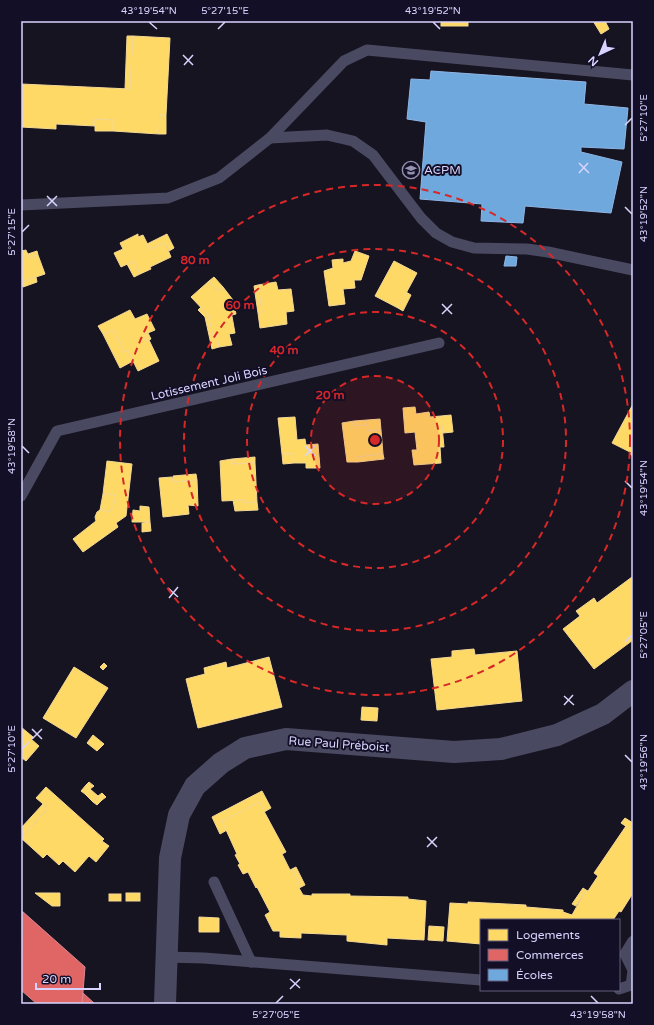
<svg xmlns="http://www.w3.org/2000/svg" width="654" height="1025" viewBox="0 0 654 1025" font-family="'Varela Round',sans-serif">
<style>
.homes{fill:#ffd966;stroke:#f4d894}
.shops{fill:#e06666;stroke:#de8794}
.schools{fill:#6fa8dc;stroke:#8fb5e6}
.lines{fill:none;stroke-linecap:round;stroke-linejoin:round}
.lane{stroke:#4a4962;stroke-width:11}
.street{stroke:#4a4962;stroke-width:22}
.ticks{fill:none;stroke:#d9d4ff;stroke-width:1.5}
.ring{fill:none;stroke:#d62828;stroke-width:2;stroke-dasharray:7 5}
.labels{text-anchor:middle;stroke-width:4;stroke-linejoin:round;paint-order:stroke}
.poi-label{font-size:12px;fill:#d9d4ff;stroke:#130f26;text-anchor:start}
.street-label{font-size:12px;fill:#d9d4ff;stroke:#130f26}
.centre{fill:#d62828;stroke:#130f26;stroke-width:2}
.ring-label{font-size:12px;text-anchor:middle;font-weight:bold;fill:#d62828;stroke:#130f26;stroke-width:4;stroke-linejoin:round;paint-order:stroke}
.neatline{fill:none;stroke:#d9d4ff;stroke-width:1.5}
.ticks-label{font-size:10px;text-anchor:middle;fill:#d9d4ff}
</style>
<rect width="100%" height="100%" fill="#161421"/>
<!-- homes -->
<g class="homes">
<rect x="441" y="21" width="27" height="5"/>
<path d="M593,21H605L609,29L601,34Z"/>
<path d="M127,36H133L130,89H125Z"/>
<path d="M133,36L170,38L166,115H160L159,134L113,131V120L95,119V126L56,124V129L21,127V84L130,89Z"/>
<path d="M160,115H166V134H159Z"/>
<path d="M95,119L113,120V131H95Z"/>
<path d="M138,234V237L143,235L150,249L165,243L171,257L150,267L151,269L140,274L134,261L121,267L114,253L123,249L120,243Z"/>
<path d="M167,234L174,248L169,251L165,243L150,249L147,244Z"/>
<path d="M26,250L29,257L38,255L45,274L21,282V284V251Z"/>
<path d="M37,251L38,255L29,257L28,254Z"/>
<path d="M355,251L369,256L361,280H354L355,288L343,289L345,304L329,306L324,271L333,268L332,260L343,259V263L351,261Z"/>
<path d="M134,261L140,274L134,277L127,264Z"/>
<path d="M394,261L417,273L398,308L375,296Z"/>
<path d="M36,277L37,282L23,287L21,282Z"/>
<path d="M214,277L223,287L217,291L209,281Z"/>
<path d="M209,281L217,291L223,287L233,300H229L235,333L229,334L232,345L219,347L217,336H213L208,315L191,297Z"/>
<path d="M276,282L278,290L291,289L294,311L286,312L287,324L260,328L258,313L262,312L258,285Z"/>
<path d="M258,285L262,312L258,313L254,286Z"/>
<path d="M406,292L411,295L403,311L398,308Z"/>
<path d="M229,300H233L236,314L232,315Z"/>
<path d="M201,307L208,315L213,336H217L219,347L212,349L205,317L198,310Z"/>
<path d="M130,310L135,319L147,314L155,330L143,335L146,341L149,340L159,361L138,371L128,351L125,352L113,330L103,334L98,326Z"/>
<path d="M113,330L125,352L128,351L133,361L120,368L103,334Z"/>
<path d="M148,333L151,339L146,341L143,335Z"/>
<path d="M633,404V456L630,454V452L612,443Z"/>
<path d="M415,407L416,414L429,412L430,417L441,416L444,447H440L441,463L414,465L412,450H417L415,432L405,433L403,408Z"/>
<path d="M451,415L453,432L443,433L441,416Z"/>
<path d="M295,417L297,440L305,439L306,445L318,444L320,468H306V463H294L293,454H282L278,418Z"/>
<path d="M380,419L381,430L368,431L367,420Z"/>
<path d="M367,420V425L355,426L354,421Z"/>
<path d="M354,421L355,426L367,425L368,431L381,430L383,454L357,457L358,462H347L342,423Z"/>
<path d="M282,454H293L294,463L283,464Z"/>
<path d="M383,454L384,459L358,462L357,457Z"/>
<path d="M255,457V463L232,464V459Z"/>
<path d="M232,459V464L255,463L257,502L245,503L244,500L222,501L220,461Z"/>
<path d="M107,461L132,464L126,516L116,523L118,527L83,552L73,539L96,521L95,517L97,512L100,510H104L108,512L113,508L116,495L103,494Z"/>
<path d="M196,474L197,480L173,482V476Z"/>
<path d="M172,477L173,482L197,480L198,506L188,505L189,514L163,517L159,478Z"/>
<path d="M103,494L116,495L113,508L108,512L104,510H100Z"/>
<path d="M233,500H244L245,503L257,502L258,510L235,511Z"/>
<path d="M140,506L149,507L150,522H132L133,510L140,511Z"/>
<path d="M150,522L151,531L142,532V523Z"/>
<path d="M632,577L633,578V640L594,669L563,629L580,616L576,611L594,598L597,603Z"/>
<path d="M474,649L475,655L517,651L522,701L437,710L431,659L452,657V651Z"/>
<path d="M269,657L282,707L198,728L186,679L205,674L204,668L226,662L227,668Z"/>
<path d="M104,663L107,666L103,670L100,667Z"/>
<path d="M74,667L108,688L76,738L43,718Z"/>
<path d="M362,707L378,708L377,721L361,720Z"/>
<path d="M21,727L33,737L31,739L39,746L26,761L22,758L21,759Z"/>
<path d="M93,735L104,744L97,751L87,743Z"/>
<path d="M89,782L94,786L90,789L86,785Z"/>
<path d="M86,785L90,789L85,794L81,791Z"/>
<path d="M46,787L104,839L102,841L109,846L96,862L89,856L75,872L63,861L59,865L47,854L43,858L21,838L48,808L36,798Z"/>
<path d="M90,789L98,796L93,802L85,794Z"/>
<path d="M262,791L271,808L264,812L259,802L222,821L227,830L220,834L212,817Z"/>
<path d="M102,793L106,797L102,800L98,796Z"/>
<path d="M98,796L102,800L97,805L93,802Z"/>
<path d="M259,802L286,852L282,854L290,870L292,869L301,887L299,888L303,895L312,896V894H350V896L408,897V899L426,901L424,940L387,938V945L347,941V935L301,933V938L280,937V931H273L265,915L270,912L257,887L256,888L248,872L243,874L238,865L240,864L235,855L237,854L222,821Z"/>
<path d="M43,804L48,808L21,838V828Z"/>
<path d="M625,818L633,823V831L621,823Z"/>
<path d="M626,826L633,830V893L621,912L619,911L613,920H481V944L447,941L450,903L468,904V902L526,905V907L563,910V912L572,915L586,890L588,891L598,876L594,873Z"/>
<path d="M296,867L305,885L301,887L292,869Z"/>
<path d="M583,888L586,890L576,906L572,904Z"/>
<path d="M35,893H60V906H52Z"/>
<rect x="126" y="893" width="14" height="8"/>
<rect x="109" y="894" width="12" height="7"/>
<path d="M199,917L219,918V932H199Z"/>
<path d="M429,926L444,927L443,941L428,940Z"/>
</g>
<!-- shops -->
<g class="shops">
<path d="M22,911L85,967L82,1004H37L21,990Z"/>
<path d="M83,993L95,1004H82Z"/>
</g>
<!-- schools -->
<g class="schools">
<path d="M431,71L586,82L584,104L628,108L624,149L581,147V152L622,162L611,213L525,206L523,223L481,221L482,204L420,199L426,122L407,119L411,79L430,80Z"/>
<path d="M506,256L517,257L516,266H504Z"/>
</g>
<g class="lines">
<!-- lane -->
<g class="lane">
<path d="M270,138L327,135L353,141L373,155L421,218L436,233L452,242L474,248L527,249L548,252L633,270"/>
<path d="M21,205L168,198L219,178L270,138L344,61L367,50L633,75"/>
<path d="M21,496L57,431L439,343"/>
<path d="M214,882L251,962"/>
<path d="M633,941L625,954L633,970"/>
<path d="M166,957L204,958L481,980"/>
<path d="M619,989L631,985L633,971"/>
</g>
<!-- street -->
<path class="street" d="M165,1004L170,858L179,815L195,786L221,763L245,748L286,739L454,752L501,749L557,735L603,714L633,691"/>
</g>
<!-- ticks -->
<path class="ticks" d="M149,22L157,29M433,22L440,29M218,29L225,22M183,55L193,65M184,65L193,55M625,125L632,118M579,163L589,173M579,173L588,163M47,196L57,206M47,206L57,196M625,207L632,214M22,232L29,225M442,304L452,314M442,314L452,304M22,446L29,453M305,446L315,456M305,456L315,446M625,481L632,488M168,588L178,597M169,598L178,587M625,642L632,635M564,696L574,705M564,705L573,695M32,729L42,739M32,739L42,729M22,749L29,742M625,755L632,762M427,837L437,847M427,847L437,837M290,979L300,988M290,989L300,979M591,996L598,1003M276,1003L283,996"/>
<!-- distance rings -->
<circle cx="375" cy="440" r="64" fill="#d62828" fill-opacity=".12"/>
<g class="ring">
<circle cx="375" cy="440" r="64"/>
<circle cx="375" cy="440" r="128"/>
<circle cx="375" cy="440" r="191"/>
<circle cx="375" cy="440" r="255"/>
</g>
<!-- icons -->
<defs>
<symbol id="university-ring" viewBox="-11 -11 22 22"><circle r="9.5" fill="#130f26" stroke="#9591b1" stroke-width="1.5"/><path d="M0-5L7-2L0 1L-7-2ZM-4 1L0 2.5L4 1V4Q0 6-4 4Z" fill="#9591b1"/></symbol>
</defs>
<g fill-rule="evenodd">
<use href="#university-ring" x="401" y="160" width="20" height="20"/>
</g>
<g class="labels">
<!-- poi labels -->
<g class="poi-label">
<text x="424" y="174">ACPM</text>
</g>
<!-- street labels -->
<g class="street-label">
<text transform="translate(209 383) rotate(-13)" y="4">Lotissement Joli Bois</text>
<text transform="translate(339 744) rotate(4)" y="4">Rue Paul Préboist</text>
</g>
</g>
<circle cx="375" cy="440" r="6" class="centre"/>
<g class="ring-label">
<text x="195" y="264">80 m</text>
<text x="240" y="309">60 m</text>
<text x="284" y="354">40 m</text>
<text x="330" y="399">20 m</text>
</g>
<!-- border -->
<rect width="654" height="1025" fill="none" stroke="#130f26" stroke-width="44"/>
<!-- legend -->
<rect x="480" y="919" width="140" height="72" fill="#130f26" stroke="#625e7d"/>
<rect x="488" y="929" width="20" height="12" fill="#ffd966" stroke="#625e7d"/>
<text x="516" y="939" font-size="12" fill="#d9d4ff">Logements</text>
<rect x="488" y="949" width="20" height="12" fill="#e06666" stroke="#625e7d"/>
<text x="516" y="959" font-size="12" fill="#d9d4ff">Commerces</text>
<rect x="488" y="969" width="20" height="12" fill="#6fa8dc" stroke="#625e7d"/>
<text x="516" y="979" font-size="12" fill="#d9d4ff">Écoles</text>
<!-- north arrow -->
<g transform="translate(600 54) rotate(224)" stroke="#130f26" stroke-width="3" paint-order="stroke">
<path d="M0-3L7 15L0 10L-7 15Z" fill="#d9d4ff"/>
<text y="-6" font-size="11" font-weight="bold" text-anchor="middle" fill="#d9d4ff">N</text>
</g>
<!-- scale -->
<path d="M36 983v6h64v-6" fill="none" stroke="#d9d4ff" stroke-width="2"/>
<text x="42" y="983" font-size="12" fill="#d9d4ff" stroke="#130f26" stroke-width="3" paint-order="stroke">20 m</text>
<rect x="22" y="22" width="610" height="981" class="neatline"/>
<g class="ticks-label">
<text x="149" y="14">43°19'54"N</text>
<text x="225" y="14">5°27'15"E</text>
<text x="433" y="14">43°19'52"N</text>
<text transform="translate(643 118) rotate(-90)" y="4">5°27'10"E</text>
<text transform="translate(643 214) rotate(-90)" y="4">43°19'52"N</text>
<text transform="translate(11 232) rotate(-90)" y="4">5°27'15"E</text>
<text transform="translate(11 446) rotate(-90)" y="4">43°19'58"N</text>
<text transform="translate(643 488) rotate(-90)" y="4">43°19'54"N</text>
<text transform="translate(643 635) rotate(-90)" y="4">5°27'05"E</text>
<text transform="translate(11 749) rotate(-90)" y="4">5°27'10"E</text>
<text transform="translate(643 762) rotate(-90)" y="4">43°19'56"N</text>
<text x="276" y="1018">5°27'05"E</text>
<text x="598" y="1018">43°19'58"N</text>
</g>
</svg>
